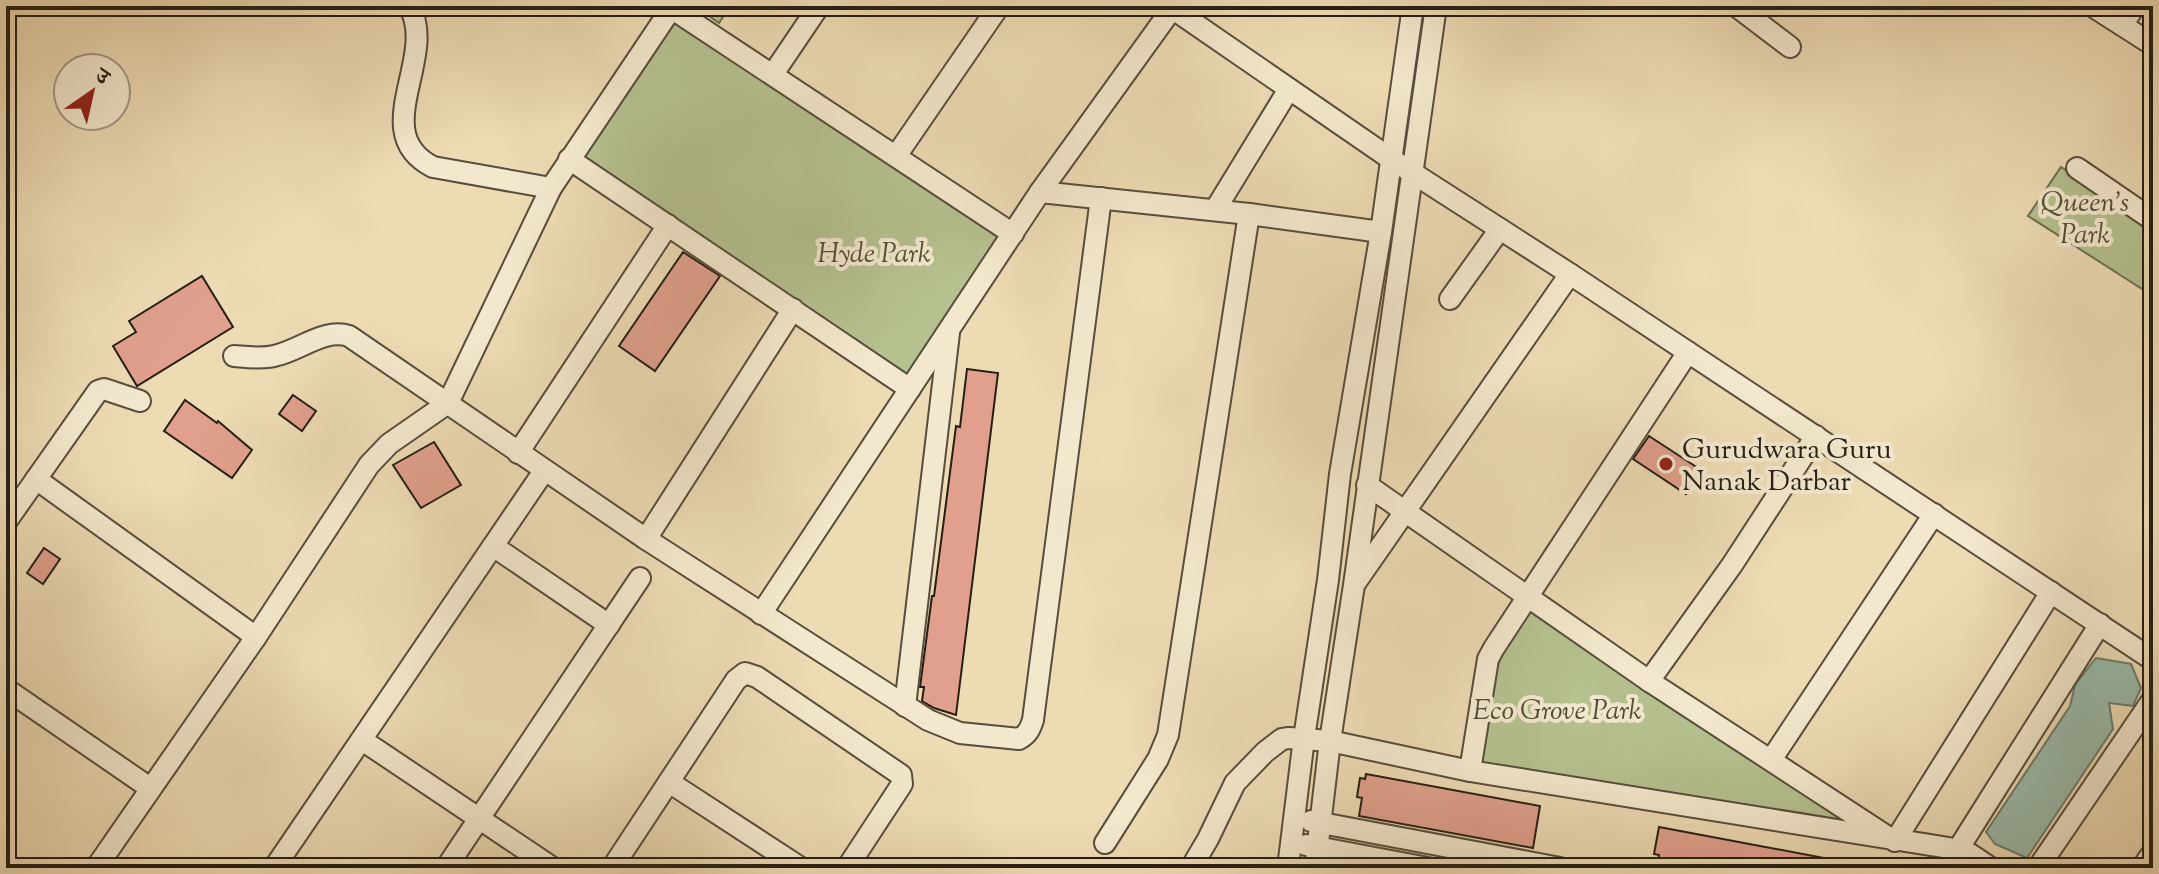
<svg xmlns="http://www.w3.org/2000/svg" width="2159" height="874" viewBox="0 0 2159 874" font-family="'Sorts Mill Goudy','Noto Serif Devanagari',serif">
<style>
.green{fill:#b5c18f;stroke:#6e7052;stroke-width:2}
.water{fill:#9abbaa;stroke:#6c7c6e;stroke-width:2}
.building{fill:#e0a08d;stroke:#261e14;stroke-width:2}
.lines{fill:none;stroke-linecap:round;stroke-linejoin:round}
.minor-casing{stroke:#584d3c;stroke-width:24}
.minor{stroke:#f3e8ce;stroke-width:20}
.poi-dot{fill:#8f2418;stroke:#f3e8ce;stroke-width:3}
.labels{text-anchor:middle;stroke-width:8;stroke-linejoin:round;paint-order:stroke}
.park-label{font-size:28px;font-style:italic;fill:#514f39;stroke:#f3e8ce}
.poi-label{font-size:28px;fill:#261e14;stroke:#f3e8ce;text-anchor:start}
</style>
<rect width="100%" height="100%" fill="#eddbb4"/>
<filter id="stains"><feTurbulence type="fractalNoise" baseFrequency=".0025" numOctaves="4"/><feColorMatrix values="0 0 0 0 .2 0 0 0 0 .09 0 0 0 0 .02 0 0 0 .5 -.17"/></filter>
<radialGradient id="worn" r=".72"><stop offset=".6" stop-color="#630" stop-opacity="0"/><stop offset="1" stop-color="#630" stop-opacity=".3"/></radialGradient>
<!-- green -->
<g class="green">
<path d="M695,6H730L719,23Z"/>
<path d="M673,16L1000,233L907,378L578,155Z"/>
<path d="M2061,167L2153,228V296L2028,216Z"/>
<path d="M1528,608L1873,832L1475,766L1495,658Z"/>
</g>
<!-- water -->
<path class="water" d="M2096,658L2131,664L2141,688L2133,706L2109,703L2113,729L2027,858L1995,844L1986,832L2070,706L2075,685Z"/>
<!-- building -->
<g class="building">
<path d="M683,252L720,276L655,371L619,346Z"/>
<path d="M202,276L233,327L137,386L113,346L136,332L129,321Z"/>
<path d="M967,369L998,373L956,715L934,708L922,701L924,687H920L932,596H934L956,426L960,427Z"/>
<path d="M293,395L316,411L302,431L279,414Z"/>
<path d="M185,400L217,423L218,421L252,450L232,478L164,431Z"/>
<path d="M1649,436L1701,470L1686,494L1633,459Z"/>
<path d="M434,442L461,485L421,508L393,465Z"/>
<path d="M44,548L60,559L43,584L27,573Z"/>
<path d="M1366,774L1540,806L1533,848L1359,816L1362,798L1357,797L1360,778L1365,779Z"/>
<path d="M1659,827L1840,861V868H1657L1659,855L1654,854Z"/>
</g>
<g class="lines">
<defs>
<g id="minor">
<path d="M409,6C439,57 366,133 433,167L551,188"/>
<path d="M1169,6L1391,159L1570,274L2153,660"/>
<path d="M1736,6L1790,47"/>
<path d="M2092,6L2153,45"/>
<path d="M671,8L1013,234"/>
<path d="M2122,25L2135,6"/>
<path d="M773,74L819,6"/>
<path d="M896,156L999,6"/>
<path d="M569,159L910,389"/>
<path d="M2077,168L2153,220"/>
<path d="M1040,192L1249,214L1381,232"/>
<path d="M1215,210L1289,89"/>
<path d="M1450,299L1500,229"/>
<path d="M234,356C247,357 261,359 274,356C299,351 324,328 349,336L646,539L928,720L960,733L1019,739C1028,734 1030,729 1033,720L1101,198"/>
<path d="M518,453L668,225"/>
<path d="M36,479L256,637"/>
<path d="M1367,485L1649,681L1888,837"/>
<path d="M6,522L98,391L104,389L140,401"/>
<path d="M646,539L793,309"/>
<path d="M493,546L609,625"/>
<path d="M1356,582L1570,274"/>
<path d="M761,614L1040,192L1174,6"/>
<path d="M1649,681L1732,565L1816,436"/>
<path d="M6,689L150,788"/>
<path d="M905,706L949,333"/>
<path d="M362,740L553,868"/>
<path d="M1771,760L1934,514"/>
<path d="M1470,771L1488,659L1494,648L1688,352"/>
<path d="M669,782L801,868"/>
<path d="M1311,821L1560,868"/>
<path d="M1895,841L2051,592"/>
<path d="M1105,843L1158,759L1168,735L1249,214"/>
<path d="M1306,845L1428,868"/>
<path d="M1957,851L2100,624"/>
<path d="M96,868L256,637L369,465L389,444L448,403L551,188L673,6"/>
<path d="M274,868L544,471"/>
<path d="M446,868L640,578"/>
<path d="M612,868L736,680L745,673L757,677L901,775L902,784L847,868"/>
<path d="M1191,868L1208,839L1235,783L1265,752L1282,739L1289,738L1330,741L1470,771L1949,848L1970,854L1991,868"/>
<path d="M1288,868L1304,738L1328,580L1340,474L1381,232L1413,6"/>
<path d="M1315,868L1330,741L1354,585L1436,6"/>
<path d="M2038,868L2153,699"/>
<path d="M2142,868L2153,852"/>
</g>
</defs>
<!-- minor casing -->
<use href="#minor" class="minor-casing"/>
<!-- minor -->
<use href="#minor" class="minor"/>
</g>
<!-- markers -->
<circle class="poi-dot" cx="1666" cy="464" r="8"/>
<g class="labels">
<!-- park labels -->
<g class="park-label">
<text x="2085" y="211">Queen's<tspan x="2085" dy="32">Park</tspan></text>
<text x="874" y="262">Hyde Park</text>
<text x="1557" y="719">Eco Grove Park</text>
</g>
<!-- poi labels -->
<g class="poi-label">
<text x="1682" y="458">Gurudwara Guru<tspan x="1682" dy="32">Nanak Darbar</tspan></text>
</g>
</g>
<!-- margin -->
<rect width="2159" height="874" fill="none" stroke="#eddbb4" stroke-width="32"/>
<rect x="8" y="8" width="2143" height="858" fill="none" stroke="#261e14" stroke-width="4"/>
<rect x="16" y="16" width="2127" height="842" fill="none" stroke="#261e14" stroke-width="2"/>
<!-- north arrow -->
<g transform="translate(92 92) rotate(34)"><circle r="38" fill="#f3e8ce" stroke="#a19784" stroke-width="2"/>
<path d="M0-6L14 30L0 20L-14 30Z" fill="#8f2418"/>
<text y="-12" font-size="22" font-weight="bold" text-anchor="middle" fill="#261e14">उ</text>
</g>
<rect width="100%" height="100%" filter="url(#stains)"/>
<rect width="100%" height="100%" fill="url(#worn)"/>
</svg>
